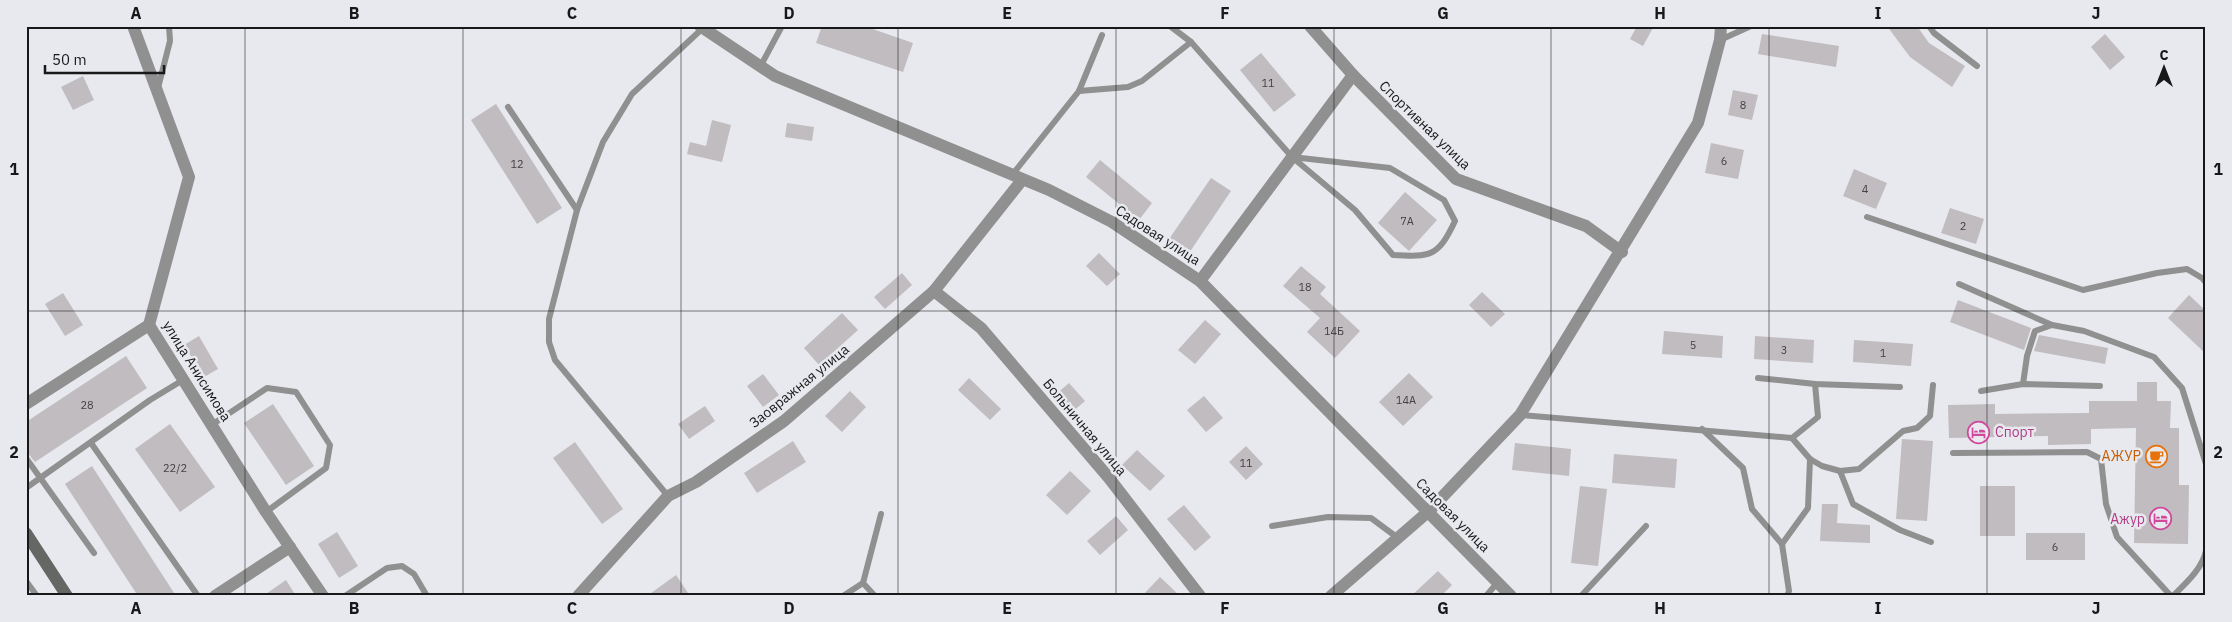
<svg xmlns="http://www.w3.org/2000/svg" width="2232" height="622" viewBox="0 0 2232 622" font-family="'IBM Plex Sans',sans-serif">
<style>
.building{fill:#c1bcbf}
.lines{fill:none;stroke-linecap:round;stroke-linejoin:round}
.service{stroke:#8f908f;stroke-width:6}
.minor{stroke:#8f908f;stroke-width:12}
.tertiary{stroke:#8f908f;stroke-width:12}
.secondary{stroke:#656764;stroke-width:12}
.grid{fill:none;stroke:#18181a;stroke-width:1;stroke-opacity:0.55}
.labels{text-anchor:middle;stroke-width:5;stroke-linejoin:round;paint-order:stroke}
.number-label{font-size:11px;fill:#424143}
.street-label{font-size:14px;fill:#18181a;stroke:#e7e9ee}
.hotel-label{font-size:14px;fill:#b23c85;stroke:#e7e9ee;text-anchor:start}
.food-label{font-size:14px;fill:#c56008;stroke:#e7e9ee;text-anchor:end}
.neatline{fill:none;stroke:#18181a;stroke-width:2}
.grid-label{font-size:16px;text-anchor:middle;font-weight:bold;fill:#18181a}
</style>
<rect width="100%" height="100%" fill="#e7e9ee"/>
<!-- building -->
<g class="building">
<path d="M822,26H864L913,43L903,72L816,43Z"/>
<path d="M1637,26H1654L1643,46L1630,39Z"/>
<path d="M1887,26H1917L1929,43L1965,66L1952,87L1910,57Z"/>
<path d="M1762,34L1839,46L1836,67L1758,54Z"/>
<path d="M2105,34L2125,57L2110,70L2091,47Z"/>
<path d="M1261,53L1296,95L1274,112L1240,70Z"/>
<path d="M83,76L94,100L73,110L61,87Z"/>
<path d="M1733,90L1758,95L1752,120L1728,115Z"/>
<path d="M496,104L562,208L537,224L471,120Z"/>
<path d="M712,120L731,125L722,162L687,154L690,142L706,146Z"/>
<path d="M787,123L814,127L812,141L785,137Z"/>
<path d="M1711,143L1744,150L1738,179L1705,173Z"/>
<path d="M1100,160L1152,203L1139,220L1086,177Z"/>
<path d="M1854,169L1887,183L1876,209L1843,196Z"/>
<path d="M1211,178L1231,191L1187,256L1167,242Z"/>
<path d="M1405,192L1437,220L1409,251L1378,223Z"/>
<path d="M1950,208L1984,219L1976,244L1941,233Z"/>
<path d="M1099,253L1120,274L1107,286L1086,266Z"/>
<path d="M1301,266L1326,287L1320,294L1360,331L1335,358L1307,332L1320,318L1283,286Z"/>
<path d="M902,273L912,285L885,309L874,297Z"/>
<path d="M1482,292L1505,314L1491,327L1469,305Z"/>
<path d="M63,293L83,325L65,336L45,304Z"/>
<path d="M2189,295L2206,311V354L2168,318Z"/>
<path d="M1958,300L2031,328L2024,350L1950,322Z"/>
<path d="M842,313L858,330L819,365L804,348Z"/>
<path d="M1205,320L1221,334L1195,364L1178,350Z"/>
<path d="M1664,331L1723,336L1722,358L1662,354Z"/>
<path d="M2039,335L2108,348L2105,364L2034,351Z"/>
<path d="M199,336L218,369L204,377L184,345Z"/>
<path d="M1755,336L1814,340L1813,363L1754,359Z"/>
<path d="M1854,340L1913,344L1911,366L1853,362Z"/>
<path d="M126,356L147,388L35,462L26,451V422Z"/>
<path d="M1409,373L1433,397L1403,426L1379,402Z"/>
<path d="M763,374L779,395L763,407L747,386Z"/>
<path d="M969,378L1001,409L990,420L958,390Z"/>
<path d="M2137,382H2157V401H2171L2170,428H2179V485H2189L2188,544L2134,543L2136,428L2091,429V444L2048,445V436L1949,438L1948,405L1995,404V414L2089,413V401H2137Z"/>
<path d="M1069,383L1085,401L1071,413L1055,395Z"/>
<path d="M850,391L866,407L842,432L825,416Z"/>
<path d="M1204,396L1223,418L1206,432L1187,410Z"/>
<path d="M273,404L314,466L286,485L244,423Z"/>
<path d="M705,406L715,421L689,439L678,424Z"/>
<path d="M170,424L215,487L180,512L135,449Z"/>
<path d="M1902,439L1933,441L1927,521L1896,519Z"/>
<path d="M793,441L806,462L757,493L744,473Z"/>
<path d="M575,442L623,509L602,524L553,458Z"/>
<path d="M1515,443L1571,449L1569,476L1512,470Z"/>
<path d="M1246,446L1263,464L1246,480L1229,462Z"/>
<path d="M1137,450L1165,476L1150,491L1122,465Z"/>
<path d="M1614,454L1677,459L1675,488L1612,483Z"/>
<path d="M92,466L176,596H138L65,484Z"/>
<path d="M1070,471L1091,491L1067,515L1046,495Z"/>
<path d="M1580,486L1607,489L1598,566L1571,563Z"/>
<rect x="1980" y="486" width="35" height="50"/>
<path d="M1822,504H1838L1837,523L1870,525V543L1820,541Z"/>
<path d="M1184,505L1211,537L1195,551L1167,519Z"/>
<path d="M1116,516L1128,530L1100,555L1087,541Z"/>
<path d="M337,532L358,566L339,578L318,544Z"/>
<rect x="2026" y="533" width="59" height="27"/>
<path d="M1438,571L1452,585L1441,596H1411Z"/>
<path d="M676,575L690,596H647Z"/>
<path d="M1160,577L1180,596H1142Z"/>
<path d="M286,580L296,596H263Z"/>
</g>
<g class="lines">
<!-- service -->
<g class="service">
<path d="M1170,26L1191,42L1292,157L1355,210L1393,255C1431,257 1438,257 1455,221L1444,200L1390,168L1292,157"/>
<path d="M1929,26L1934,33L1977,66"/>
<path d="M1720,40L1751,26"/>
<path d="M760,67L782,26"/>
<path d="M158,88L170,41L169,26"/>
<path d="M1079,91L1128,87L1142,81L1191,42"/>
<path d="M508,107L577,210"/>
<path d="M1012,175L1079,91L1102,35"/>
<path d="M1867,217L2083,290L2157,273L2187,269L2202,278L2206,283"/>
<path d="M1959,284L2052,325"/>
<path d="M1758,378L1815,384L1900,387"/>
<path d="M2023,384L2027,356L2035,331L2052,325L2084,331L2154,357L2182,388L2206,464"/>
<path d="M1981,391L2023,384L2100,386"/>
<path d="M1520,415L1792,438L1810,459L1822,466L1840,471L1859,469L1903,431L1917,428L1930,416L1933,385"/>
<path d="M213,424L267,388L296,392L330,445L326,468L266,512"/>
<path d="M1702,429L1743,468L1752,509L1782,544"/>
<path d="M1792,438L1818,417L1815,384"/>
<path d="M91,443L198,596"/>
<path d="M1953,453L2087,452L2101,459L2106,504L2117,537L2171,596"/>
<path d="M26,458L94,553"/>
<path d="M1840,471L1853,504L1900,530L1931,542"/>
<path d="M26,488L150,400L183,380"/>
<path d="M668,496L555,360L549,342V319L577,210L603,142L632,94L703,28"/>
<path d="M1272,526L1328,517L1371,518L1398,538"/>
<path d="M26,581L37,596"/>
<path d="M345,596L387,568L402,566L414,574L427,596"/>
<path d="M843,596L863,583"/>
<path d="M875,596L863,583L881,514"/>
<path d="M1486,596L1498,582"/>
<path d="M1581,596L1646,526"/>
<path d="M1787,596L1789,591L1782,544L1808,508L1810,459"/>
<path d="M2173,596C2186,583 2202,569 2206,551"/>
</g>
<!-- minor -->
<g class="minor">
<path d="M133,26L189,177L149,325L266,512L323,596"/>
<path d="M1310,26L1353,75L1456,179L1586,226L1622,252"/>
<path d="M1200,281L1353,75"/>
<path d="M934,291L981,328L1109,478L1200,596"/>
<path d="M26,404L149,325"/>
<path d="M215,596L290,547"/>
<path d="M578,596L668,496L696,482L784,421L934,291L1022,180"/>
<path d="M1331,596L1429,511L1520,415L1698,123L1720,40L1721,26"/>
</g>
<!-- tertiary -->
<path class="tertiary" d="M700,26L775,76L1049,190L1112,222L1200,281L1511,596"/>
<!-- secondary -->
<path class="secondary" d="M26,533L67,596"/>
</g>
<!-- grid -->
<path class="grid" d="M245,26V596M463,26V596M681,26V596M898,26V596M1116,26V596M1334,26V596M1551,26V596M1769,26V596M1987,26V596M26,311H2206"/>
<!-- icons -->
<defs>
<symbol id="hotel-ring" viewBox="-11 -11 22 22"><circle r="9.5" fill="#e7e9ee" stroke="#d1479c" stroke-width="1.5"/><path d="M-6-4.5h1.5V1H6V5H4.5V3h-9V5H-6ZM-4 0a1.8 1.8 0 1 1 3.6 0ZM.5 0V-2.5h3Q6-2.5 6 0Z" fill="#d1479c"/></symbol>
<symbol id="cafe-ring" viewBox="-11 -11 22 22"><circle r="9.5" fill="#e7e9ee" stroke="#e8710a" stroke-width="1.5"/><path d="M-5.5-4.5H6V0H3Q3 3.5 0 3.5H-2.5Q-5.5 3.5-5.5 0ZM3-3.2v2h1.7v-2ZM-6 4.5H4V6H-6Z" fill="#e8710a"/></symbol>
</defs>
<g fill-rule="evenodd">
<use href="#hotel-ring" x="1966" y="420" width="25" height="25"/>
<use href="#cafe-ring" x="2144" y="444" width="25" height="25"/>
<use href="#hotel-ring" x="2148" y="506" width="25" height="25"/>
</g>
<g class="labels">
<!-- number labels -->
<g class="number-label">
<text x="1268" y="87">11</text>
<text x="1743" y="109">8</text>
<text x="1724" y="165">6</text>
<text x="517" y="168">12</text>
<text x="1865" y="193">4</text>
<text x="1407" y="225">7А</text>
<text x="1963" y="230">2</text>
<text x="1305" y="291">18</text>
<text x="1334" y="335">14Б</text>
<text x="1693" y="349">5</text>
<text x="1784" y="354">3</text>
<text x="1883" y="357">1</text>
<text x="1406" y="404">14А</text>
<text x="87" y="409">28</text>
<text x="1246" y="467">11</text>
<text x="175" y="472">22/2</text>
<text x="2055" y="551">6</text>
</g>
<!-- street labels -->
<g class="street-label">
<text transform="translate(1425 125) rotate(44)" y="5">Спортивная улица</text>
<text transform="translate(1158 235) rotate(33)" y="5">Садовая улица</text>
<text transform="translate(197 371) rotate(58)" y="5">улица Анисимова</text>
<text transform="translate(799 386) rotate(-39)" y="5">Заовражная улица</text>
<text transform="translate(1085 427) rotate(50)" y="5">Больничная улица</text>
<text transform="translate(1453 515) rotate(45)" y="5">Садовая улица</text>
</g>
<!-- hotel labels -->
<g class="hotel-label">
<text x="1995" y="437">Спорт</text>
<text x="2145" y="524" text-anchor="end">Ажур</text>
</g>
<!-- food labels -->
<g class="food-label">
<text x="2141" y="461">АЖУР</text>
</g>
</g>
<!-- border -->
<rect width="2232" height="622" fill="none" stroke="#e7e9ee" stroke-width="55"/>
<!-- north arrow -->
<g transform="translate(2164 68)" stroke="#e7e9ee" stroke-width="4" paint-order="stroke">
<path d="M0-4L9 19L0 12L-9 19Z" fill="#18181a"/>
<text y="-8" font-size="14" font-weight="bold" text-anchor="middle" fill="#18181a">С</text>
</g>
<!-- scale -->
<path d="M45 65v8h119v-8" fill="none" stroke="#18181a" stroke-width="2.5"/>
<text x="52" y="65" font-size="15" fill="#18181a" stroke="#e7e9ee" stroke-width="4" paint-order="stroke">50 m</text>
<rect x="28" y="28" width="2176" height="566" class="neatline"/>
<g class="grid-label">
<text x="136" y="19">A</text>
<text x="354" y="19">B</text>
<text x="572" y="19">C</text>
<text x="789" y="19">D</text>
<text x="1007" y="19">E</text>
<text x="1225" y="19">F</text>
<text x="1443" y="19">G</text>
<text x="1660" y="19">H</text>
<text x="1878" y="19">I</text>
<text x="2096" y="19">J</text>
<text x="14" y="175">1</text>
<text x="2218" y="175">1</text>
<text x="14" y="458">2</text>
<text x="2218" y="458">2</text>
<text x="136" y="614">A</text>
<text x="354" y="614">B</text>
<text x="572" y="614">C</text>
<text x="789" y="614">D</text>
<text x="1007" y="614">E</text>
<text x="1225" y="614">F</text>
<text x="1443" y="614">G</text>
<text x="1660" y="614">H</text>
<text x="1878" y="614">I</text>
<text x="2096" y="614">J</text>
</g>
</svg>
